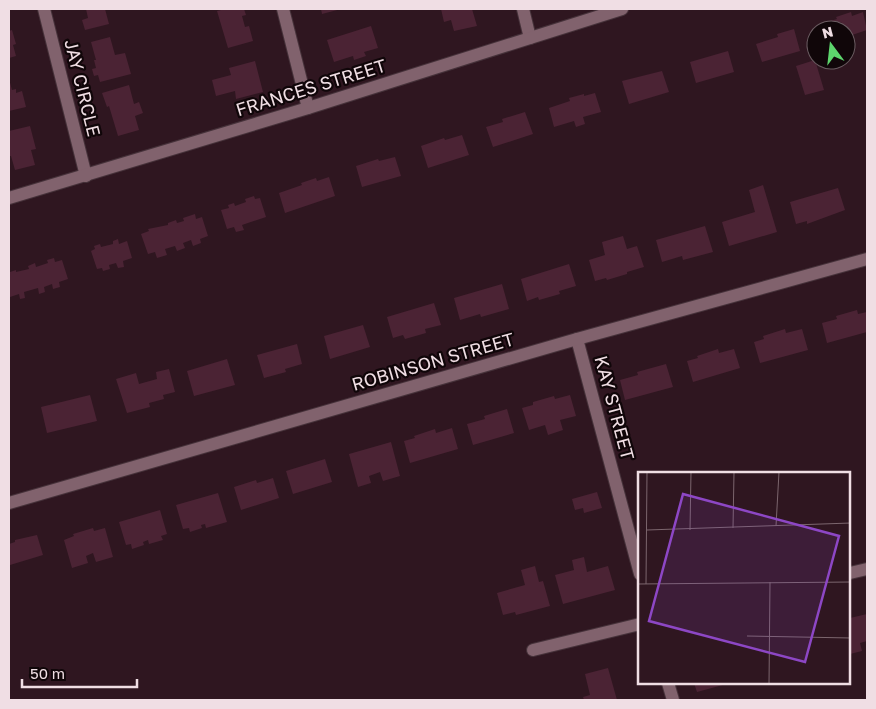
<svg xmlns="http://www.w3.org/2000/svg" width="876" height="709" viewBox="0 0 876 709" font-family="'Golos Text',sans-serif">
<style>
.building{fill:#4b2334}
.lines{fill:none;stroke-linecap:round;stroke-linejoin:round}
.street-casing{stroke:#46323a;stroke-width:14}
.street{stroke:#81626d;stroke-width:12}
.labels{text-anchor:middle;stroke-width:4.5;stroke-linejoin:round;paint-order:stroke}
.street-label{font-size:18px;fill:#f0dee4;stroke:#100609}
.inset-road{fill:none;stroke:#7c666e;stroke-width:1}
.view{fill:#8d47c5;fill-opacity:0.15;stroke:#8d47c5;stroke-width:2.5}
.inset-edge{fill:none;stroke:#f0dee4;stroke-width:2.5}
</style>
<rect width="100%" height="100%" fill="#2f1620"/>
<!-- building -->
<g class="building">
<path d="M86,9H105L109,24L85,30L82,20L88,18Z"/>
<path d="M225,9H244L246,15L242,16L245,27L249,26L253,41L228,48L217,11Z"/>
<path d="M321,9H341L322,14Z"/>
<path d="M441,9H472L477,26L454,31L451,20L444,22Z"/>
<path d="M851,12L852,16L863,12L867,30L846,37V30H826L824,23L837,19L836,17Z"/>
<path d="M371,26L378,48L364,52L366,56L354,60L353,56L334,62L327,40Z"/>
<path d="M794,29L800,51L762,62L756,44L778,37L777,34Z"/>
<path d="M12,30L16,44L13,45L16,56L9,58V31Z"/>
<path d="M110,37L115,55L125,53L131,74L100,82L98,75L94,76L92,69L96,68L94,60H96L91,42Z"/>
<path d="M728,51L734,72L696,83L690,62Z"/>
<path d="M815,60L824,90L805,95L796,66Z"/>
<path d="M255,61L263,92L236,99L235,91L216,96L212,80L231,75L229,68Z"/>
<path d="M662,71L669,92L629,104L622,81Z"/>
<path d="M9,79L12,90L16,89V93L22,91L26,107L9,111Z"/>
<path d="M129,85L134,104L139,102L143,113L135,116L139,130L118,136L109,106L107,107L102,93Z"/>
<path d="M595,93L601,112L583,117L585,124L576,127L574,121L554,127L549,108L570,101L569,98L584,94V96Z"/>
<path d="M525,112L533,134L493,147L486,127L503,122L502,119Z"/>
<path d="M30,126L36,149L31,150L35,165L15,170L11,156H9V131Z"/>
<path d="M462,135L469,155L428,168L421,146L444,138L445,140Z"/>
<path d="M395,157L401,176L362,187L356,166L378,159L379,161Z"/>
<path d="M329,177L335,196L285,213L279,193L302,185L301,183L316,178L317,181Z"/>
<path d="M763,185L777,232L729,246L722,222L755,212L749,190Z"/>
<path d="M838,188L845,210L807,224V221L796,224L790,202Z"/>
<path d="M254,196L255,199L260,198L266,217L242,225L244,230L236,232L234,227L227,229L221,210L229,208L228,205L234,203L235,206L246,202L245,199Z"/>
<path d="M195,214L196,219L202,217L208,236L200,239L201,243L193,246L191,240L183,243L185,248L177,251L175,246L165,249L167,255L157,258L155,252L148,254L141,234L149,231L148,229L168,225V223L176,220L177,223L184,221L183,218Z"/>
<path d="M705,226L713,252L683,260L682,256L662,262L656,240Z"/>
<path d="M623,236L627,249L637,246L644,267L627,272V274L607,280L606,278L595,281L589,260L605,255L602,242Z"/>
<path d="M118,239L119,244L127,241L132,258L123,261L124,267L118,268L116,263L109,265L110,269L103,271L102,268L97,269L91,251L95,249L94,246L100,244L101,247L113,244V241Z"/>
<path d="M54,258L55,262L62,260L68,279L59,282L60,287L53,289L52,284L44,287L45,292L39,294L38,288L24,292L25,298L20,299L19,294L10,297L9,292L10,272L16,270V272L29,269L28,266L35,263L36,267L48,263L47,260Z"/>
<path d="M569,264L576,286L559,291L560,294L539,300L538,297L527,301L521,279Z"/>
<path d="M502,284L509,309L481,317L480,314L460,320L454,298Z"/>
<path d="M434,303L441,325L425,329L426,333L405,339L403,335L393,338L387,317Z"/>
<path d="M857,310L858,314L867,312V332L827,343L822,323L837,319L836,316Z"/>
<path d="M363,325L370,347L330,359L324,336Z"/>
<path d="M785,329L786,333L802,329L808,350L760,363L754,342L764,339L763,336Z"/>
<path d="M297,344L302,364L285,369L286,372L264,378L257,355Z"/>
<path d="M718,349L719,353L734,349L740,368L693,382L687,361L698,358L697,356Z"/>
<path d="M227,359L235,385L194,396L187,371Z"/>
<path d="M666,364L673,387L625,400L620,380L638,375L637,372Z"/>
<path d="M169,369L175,392L163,395L164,399L149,403L150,407L127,413L116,379L136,373L139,384L157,379L156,372Z"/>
<path d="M90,395L97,421L47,433L41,407Z"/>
<path d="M570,395L576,416L560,420L563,430L548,435L545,425L529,430L522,408L533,405V402L554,396L555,399Z"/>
<path d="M507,409L514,433L473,445L467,424L485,419L484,416Z"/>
<path d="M452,428L458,449L410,463L404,441L415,438L414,436L435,429L436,433Z"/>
<path d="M391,442L400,476L383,481L380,472L369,476L371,483L358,487L349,454Z"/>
<path d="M325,459L332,482L293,494L286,471Z"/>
<path d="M273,478L279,498L241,510L234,487L256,480L257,483Z"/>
<path d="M597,492L602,508L584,513L583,508L575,510L572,499Z"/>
<path d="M218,493L227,522L206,528L205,524L201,525L202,528L190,532L189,528L183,529L176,505Z"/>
<path d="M160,510L167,534L161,536L163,540L149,544L148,540L143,542L144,545L132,549L131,544L126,545L119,522Z"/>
<path d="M93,528L94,531L105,528L113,557L96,562L93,553L86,556L88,563L72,568L64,540L74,536L73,534Z"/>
<path d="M37,535L43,555L10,565L9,544L15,542V540Z"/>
<path d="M584,557L587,572L608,566L615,590L563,604L555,575L574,570L572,560Z"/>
<path d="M535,566L539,582L543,581L550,606L516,615L515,612L503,615L497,593L525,585L521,570Z"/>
<path d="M867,614V641L860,643L862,651L850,654V618Z"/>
<path d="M608,668L617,700H584L583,697L590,695L585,674Z"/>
<path d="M694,683H730L697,692Z"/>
</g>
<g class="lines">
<defs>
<g id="street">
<path d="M44,9L86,176"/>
<path d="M283,9L308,108"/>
<path d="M523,9L530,38"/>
<path d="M9,198L308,108L622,9"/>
<path d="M577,339L640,574"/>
<path d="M9,503L577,339L867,259"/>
<path d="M850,573L867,569"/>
<path d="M533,650L640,624"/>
<path d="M668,683L673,700"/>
</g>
</defs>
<!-- street casing -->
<use href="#street" class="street-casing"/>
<!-- street -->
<use href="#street" class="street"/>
</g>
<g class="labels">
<!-- street labels -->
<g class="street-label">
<text transform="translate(82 88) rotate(76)" y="6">JAY CIRCLE</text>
<text transform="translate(311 88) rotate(-17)" y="6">FRANCES STREET</text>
<text transform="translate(433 362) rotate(-16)" y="6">ROBINSON STREET</text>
<text transform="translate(614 408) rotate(75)" y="6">KAY STREET</text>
</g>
</g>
<!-- overview -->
<g transform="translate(638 472)">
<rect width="212" height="212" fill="#2f1620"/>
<path class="inset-road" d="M138,54L141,0M95,56L96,0M9,58L213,51M52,58L53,0M0,112L213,110M8,112L9,0M109,164L213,166M131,212L132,110"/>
<path class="view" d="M45,22L201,64L167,190L11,149Z"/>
<rect width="212" height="212" class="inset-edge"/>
</g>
<!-- border -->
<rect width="876" height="709" fill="none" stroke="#f0dee4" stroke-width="20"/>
<!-- north arrow -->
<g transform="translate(831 45) rotate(345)"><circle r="24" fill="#100609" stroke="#6a5c61"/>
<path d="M0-4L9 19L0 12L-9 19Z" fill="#5dd56d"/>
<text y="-8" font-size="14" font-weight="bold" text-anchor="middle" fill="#f0dee4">N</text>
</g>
<!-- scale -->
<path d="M22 679v8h115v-8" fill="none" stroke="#f0dee4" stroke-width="2.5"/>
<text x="30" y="679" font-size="15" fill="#f0dee4" stroke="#100609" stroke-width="4" paint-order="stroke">50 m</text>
</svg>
